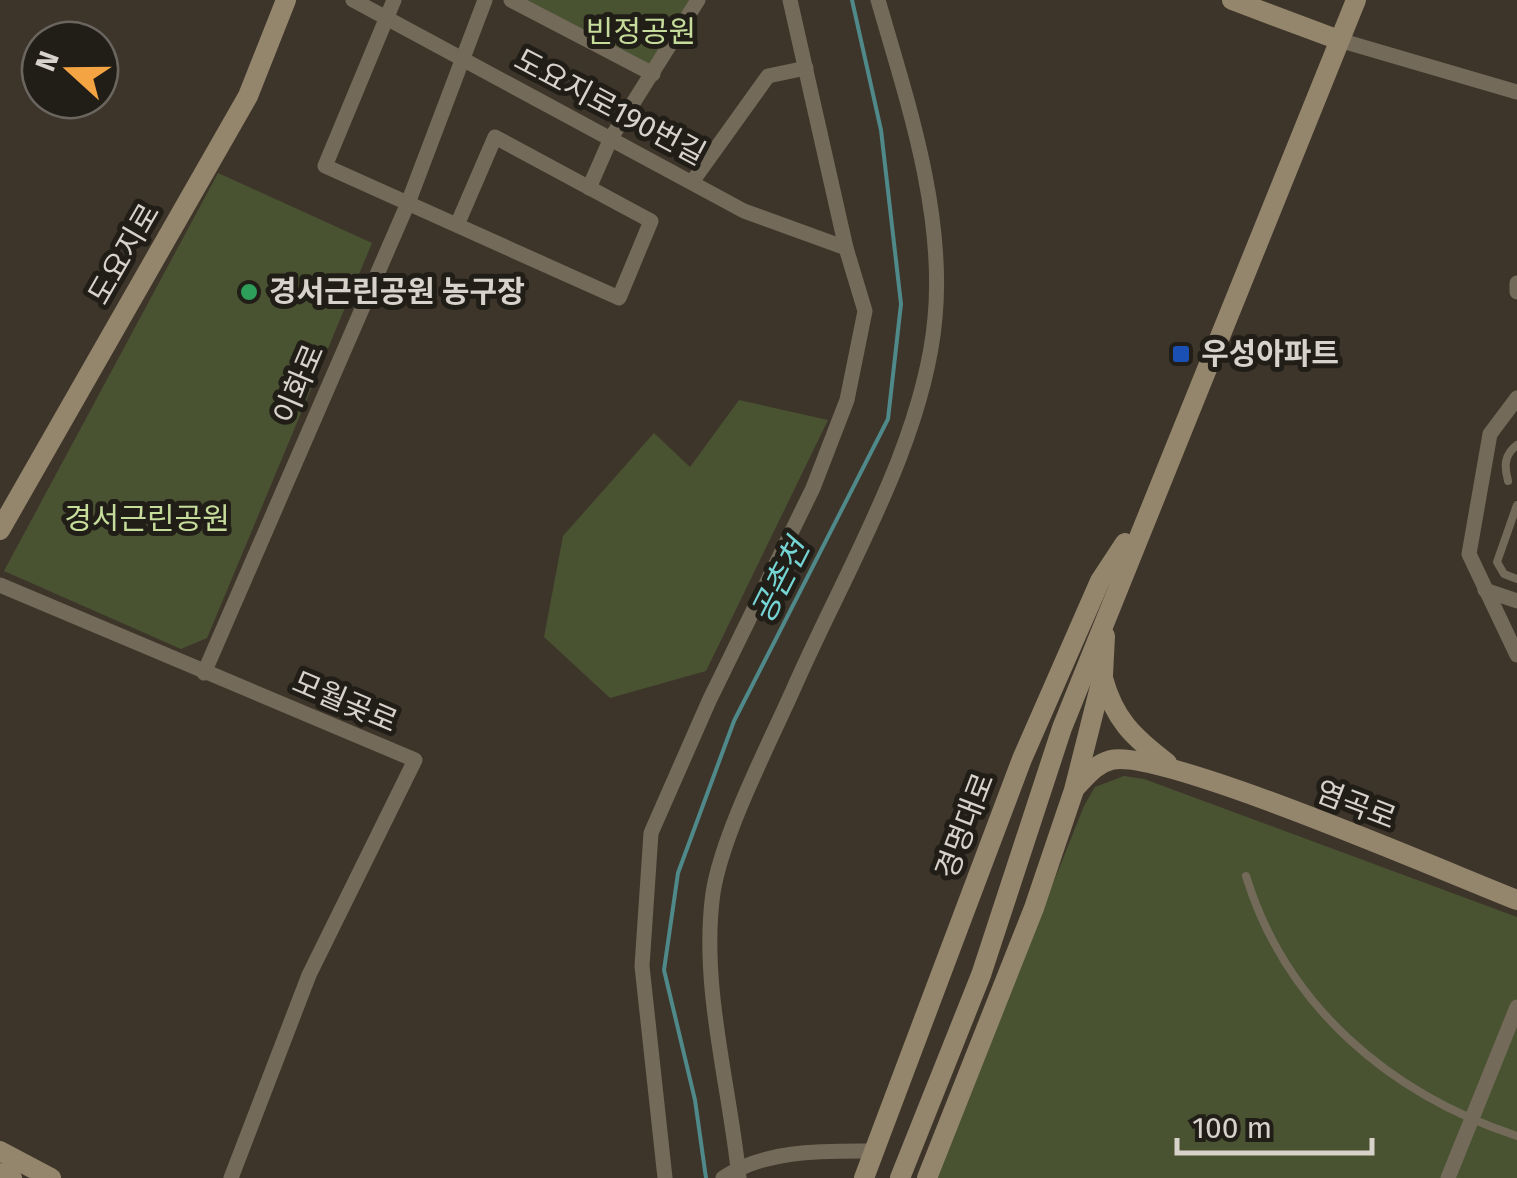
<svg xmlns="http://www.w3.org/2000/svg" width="1517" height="1178" viewBox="0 0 1517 1178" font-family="'Fira Sans','Noto Sans KR',sans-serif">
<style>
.green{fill:#495332}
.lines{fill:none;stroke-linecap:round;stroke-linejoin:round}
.stream{stroke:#4f8989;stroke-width:4}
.lane{stroke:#736a59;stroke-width:8}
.street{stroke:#736a59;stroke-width:15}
.secondary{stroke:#94866c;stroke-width:20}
.leisure-dot{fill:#2e9e5b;stroke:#211e18;stroke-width:4}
.transit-dot{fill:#1a4fb4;stroke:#211e18;stroke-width:4}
.labels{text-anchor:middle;stroke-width:10;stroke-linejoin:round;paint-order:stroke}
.park-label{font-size:30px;fill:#c6dc9a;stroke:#211e18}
.street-label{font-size:30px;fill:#d7d2ca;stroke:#211e18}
.poi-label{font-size:30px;font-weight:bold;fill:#d7d2ca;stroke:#211e18;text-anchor:start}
.water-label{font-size:32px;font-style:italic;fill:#75d4d4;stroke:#211e18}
</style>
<rect width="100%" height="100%" fill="#3e352a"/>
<!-- green -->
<g class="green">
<path d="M515,0H696L652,72Z"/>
<path d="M218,173L372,243L207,638L181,649L4,571Z"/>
<path d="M739,400L828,420L706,671L610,698L544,637L563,536L654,433L690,467Z"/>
<path d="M1124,776L1144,779L1517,917V1178H935L1084,806L1095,787Z"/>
</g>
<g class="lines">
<!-- stream -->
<path class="stream" d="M706,1178L695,1100L664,970L678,873L734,721L888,419L901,304L881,130L852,0"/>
<!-- lane -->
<g class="lane">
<path d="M1508,481C1504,466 1504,455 1517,445"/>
<path d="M1517,505L1497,562L1504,574L1517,579"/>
<path d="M1246,876C1286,1006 1390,1094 1517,1136"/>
</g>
<!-- street -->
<g class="street">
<path d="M353,0L744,211L846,248"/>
<path d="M394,0L325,166L619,298L651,221L495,137L457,225"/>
<path d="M511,0L653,74"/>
<path d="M1339,40L1517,92"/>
<path d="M692,182L768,76L806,68"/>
<path d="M589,188L611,138L698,0"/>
<path d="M1517,283V292"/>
<path d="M1517,398L1490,434L1469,554L1517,655"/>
<path d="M0,585L415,760L309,975L231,1178"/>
<path d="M1485,590L1517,601"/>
<path d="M204,673L408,203L485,0"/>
<path d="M665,1178L642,966L651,833L709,701L813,488L847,400L865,311L846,248L790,0"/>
<path d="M723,1178C765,1149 825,1151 875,1151"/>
<path d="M739,1178C730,1086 700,986 713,893C722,835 768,746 793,690C843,575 924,443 935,318C945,212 907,100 878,0"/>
<path d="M1448,1178L1517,1007"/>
</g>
<!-- secondary -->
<g class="secondary">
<path d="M1232,0L1339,40"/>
<path d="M0,530L248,96L286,0"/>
<path d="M1103,678C1114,719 1133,737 1167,763"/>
<path d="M1075,788C1086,777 1095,764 1111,760C1162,748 1450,874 1517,900"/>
<path d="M0,1151L51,1178"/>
<path d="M0,1173L12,1178"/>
<path d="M864,1178L1022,759L1100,581L1125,543"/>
<path d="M900,1178L981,975L1062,728L1356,0"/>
<path d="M927,1178L1034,908L1074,790L1103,675L1105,636"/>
</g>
</g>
<!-- markers -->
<circle class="leisure-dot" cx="249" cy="292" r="10"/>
<rect class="transit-dot" x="1171" y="344" width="20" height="20" rx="5"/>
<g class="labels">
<!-- park labels -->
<g class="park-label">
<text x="641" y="42">빈정공원</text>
<text x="147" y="529">경서근린공원</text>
</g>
<!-- street labels -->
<g class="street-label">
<text transform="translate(610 107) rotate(28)" y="10">도요지로190번길</text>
<text transform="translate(124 254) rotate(-60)" y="10">도요지로</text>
<text transform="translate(299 384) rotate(-67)" y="10">이화로</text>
<text transform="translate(345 702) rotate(23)" y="10">모월곶로</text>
<text transform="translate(1356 805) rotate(21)" y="10">염곡로</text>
<text transform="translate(965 826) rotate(-69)" y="10">경명대로</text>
</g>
<!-- poi labels -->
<g class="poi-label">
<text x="269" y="302">경서근린공원 농구장</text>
<text x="1201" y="364">우성아파트</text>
</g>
<!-- water labels -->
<g class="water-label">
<text transform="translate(780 581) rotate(-63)" y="11">공촌천</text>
</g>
</g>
<!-- north arrow -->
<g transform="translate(70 70) rotate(291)"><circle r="48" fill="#211e18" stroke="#6a665f" stroke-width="2.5"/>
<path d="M0-8L18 38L0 25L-18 38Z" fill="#f4a443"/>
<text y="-15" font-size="28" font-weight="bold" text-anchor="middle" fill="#d7d2ca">N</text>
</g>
<!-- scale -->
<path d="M1177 1138v15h195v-15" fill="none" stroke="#d7d2ca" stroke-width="5"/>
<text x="1192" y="1138" font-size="30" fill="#d7d2ca" stroke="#211e18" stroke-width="8" paint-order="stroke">100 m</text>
</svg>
